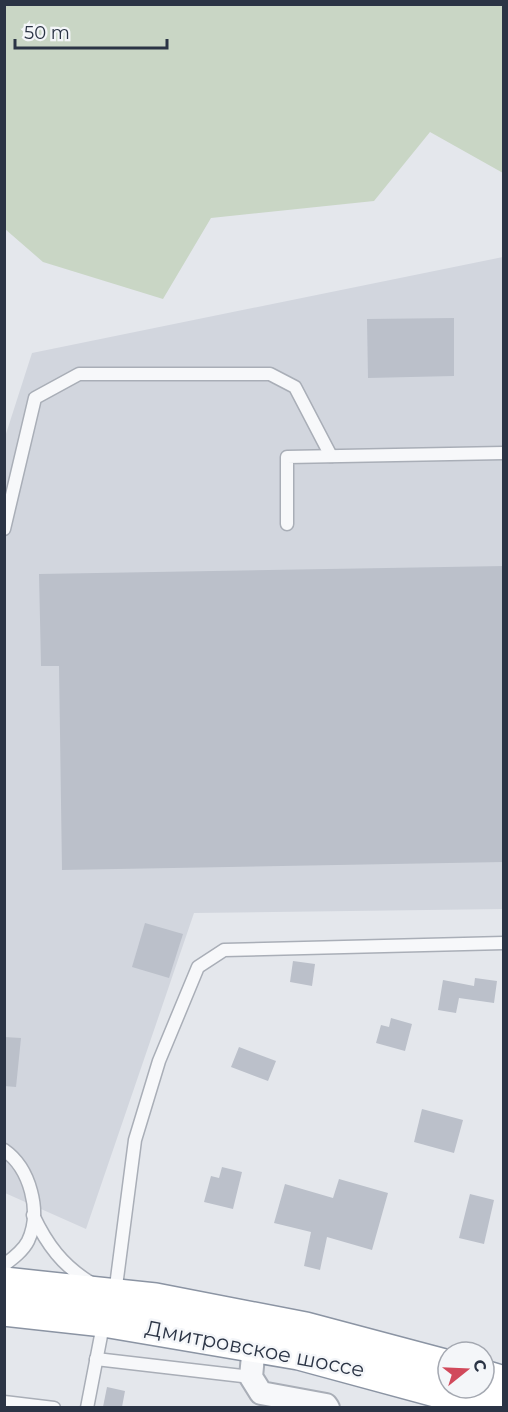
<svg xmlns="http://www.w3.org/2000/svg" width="508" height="1412" viewBox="0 0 508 1412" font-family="Montserrat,sans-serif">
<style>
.built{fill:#d2d6de}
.green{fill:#c9d6c5}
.building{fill:#bbc0ca}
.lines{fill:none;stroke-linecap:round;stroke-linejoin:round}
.service-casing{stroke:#a9aeb7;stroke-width:15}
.minor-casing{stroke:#a9aeb7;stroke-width:26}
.trunk-casing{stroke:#8b94a3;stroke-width:36}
.service{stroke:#f7f8fa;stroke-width:12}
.minor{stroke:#f7f8fa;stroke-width:22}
.trunk{stroke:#fff;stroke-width:33}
.labels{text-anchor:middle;stroke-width:5;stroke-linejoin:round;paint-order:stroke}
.street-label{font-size:21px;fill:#2b3445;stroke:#f4f6f9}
</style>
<rect width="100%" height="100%" fill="#e4e7ec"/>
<!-- built -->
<path class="built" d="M503,257V909L194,913L86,1229L5,1193L4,440L32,353Z"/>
<!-- green -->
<path class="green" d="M5,4L503,5V173L430,132L374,201L211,218L163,299L43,262L5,229Z"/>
<!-- building -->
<g class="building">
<path d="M454,318V376L368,378L367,319Z"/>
<path d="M504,566V862L62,870L59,666H41L39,574Z"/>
<path d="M145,923L183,934L169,978L132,967Z"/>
<path d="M293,961L315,964L312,986L290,982Z"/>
<path d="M475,978L497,981L494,1003L459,998L456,1013L438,1010L443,980L474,986Z"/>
<path d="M391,1018L412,1024L405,1051L376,1043L381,1025L389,1027Z"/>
<path d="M4,1037L21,1038L16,1087L4,1086Z"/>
<path d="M239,1047L276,1061L268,1081L231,1067Z"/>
<path d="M422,1109L463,1120L454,1153L414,1142Z"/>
<path d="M222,1167L242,1172L233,1209L204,1202L211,1176L219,1178Z"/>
<path d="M339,1179L388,1193L372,1250L327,1237L320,1270L304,1266L311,1232L274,1223L285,1184L333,1198Z"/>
<path d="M470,1194L494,1200L484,1244L459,1238Z"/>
<path d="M107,1387L125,1391L122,1407H103Z"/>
</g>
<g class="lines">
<defs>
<g id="service">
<path d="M287,524V457L504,453"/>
<path d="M4,529L35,398L79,374H270L295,387L331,456"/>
<path d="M4,1150C30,1168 42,1212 28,1241C23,1251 12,1259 4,1265"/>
<path d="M33,1215C47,1245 63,1266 91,1283"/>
<path d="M115,1294L135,1140L159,1061L198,967L224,950L504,943"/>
<path d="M96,1359L251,1377"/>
<path d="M4,1402L54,1408"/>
<path d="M87,1408L104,1320"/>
</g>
<path id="minor" d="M254,1345L251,1377L261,1393L326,1405L328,1408"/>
<g id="trunk">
<path d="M4,1284L155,1300L305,1329L448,1367"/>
<path d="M4,1309L104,1320L299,1353L502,1408"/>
<path d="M484,1377L504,1383"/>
</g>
</defs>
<!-- service casing -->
<use href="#service" class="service-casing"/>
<!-- minor casing -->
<use href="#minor" class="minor-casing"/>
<!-- trunk casing -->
<use href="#trunk" class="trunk-casing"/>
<!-- service -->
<use href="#service" class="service"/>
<!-- minor -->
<use href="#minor" class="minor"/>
<!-- trunk -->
<use href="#trunk" class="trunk"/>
</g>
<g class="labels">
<!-- street labels -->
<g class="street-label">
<text transform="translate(255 1349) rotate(11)" y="7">Дмитровское шоссе</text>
</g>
</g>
<!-- border -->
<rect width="508" height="1412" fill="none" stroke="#2b3445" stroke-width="12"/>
<!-- north arrow -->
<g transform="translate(466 1370) rotate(72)"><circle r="28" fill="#f4f6f9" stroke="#a4a8b1" stroke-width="1.5"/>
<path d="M0-4.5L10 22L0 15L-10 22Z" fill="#d1495b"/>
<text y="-9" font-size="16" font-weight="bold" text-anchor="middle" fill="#2b3445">С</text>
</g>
<!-- scale -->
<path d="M15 39v9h152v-9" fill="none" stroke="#2b3445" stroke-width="3"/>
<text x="24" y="39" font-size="18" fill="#2b3445" stroke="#f4f6f9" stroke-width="4.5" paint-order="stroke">50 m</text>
</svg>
